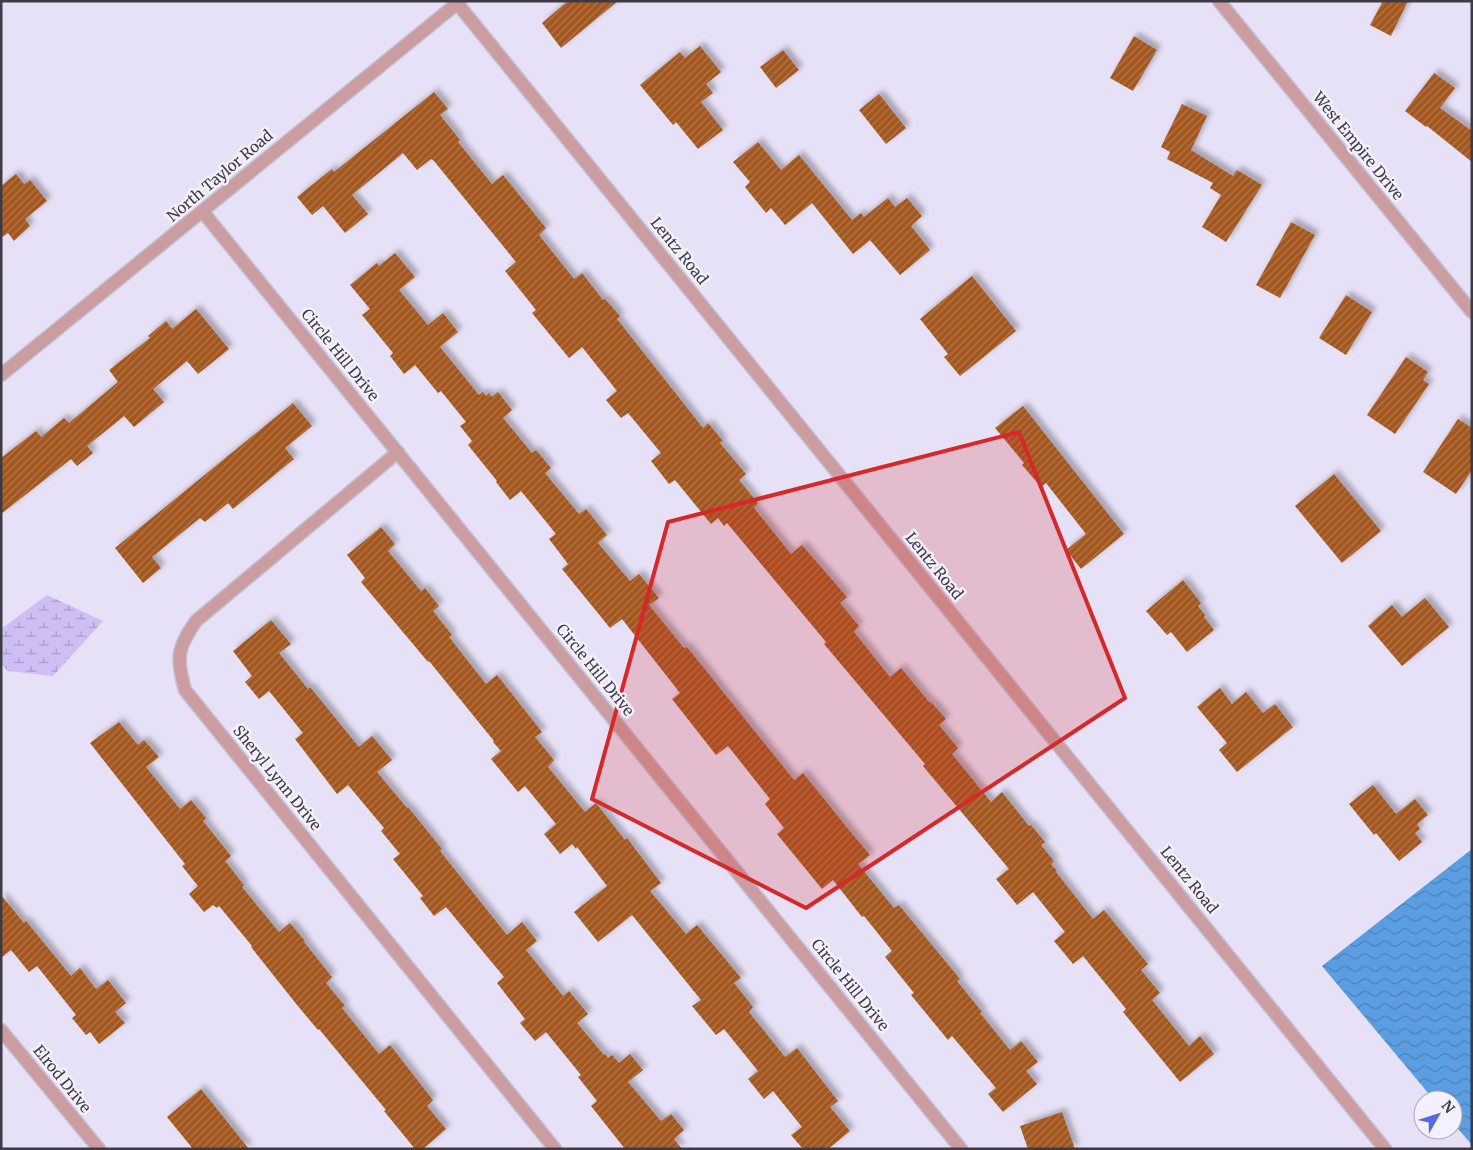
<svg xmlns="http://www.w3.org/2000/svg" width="1473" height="1150" viewBox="0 0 1473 1150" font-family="Merriweather,serif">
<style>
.wetland{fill:url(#wetland-marsh)}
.water{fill:url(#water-waves)}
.building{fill:url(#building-hatch);filter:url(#shadow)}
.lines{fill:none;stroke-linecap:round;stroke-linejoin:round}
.minor-casing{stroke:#c5c0d3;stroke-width:15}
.minor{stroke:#cb9da0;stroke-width:12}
.marked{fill:#d62828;fill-opacity:0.2;stroke:#d62828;stroke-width:4;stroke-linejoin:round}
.labels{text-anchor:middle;stroke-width:5;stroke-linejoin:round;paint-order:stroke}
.street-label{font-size:15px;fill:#3d3b43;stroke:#f4f0fd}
</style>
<defs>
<pattern id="wetland-marsh" width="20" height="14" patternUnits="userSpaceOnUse" patternTransform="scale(1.25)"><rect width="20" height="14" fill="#cfbef4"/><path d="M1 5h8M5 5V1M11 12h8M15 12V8" fill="none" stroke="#a99cc7"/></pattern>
<pattern id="water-waves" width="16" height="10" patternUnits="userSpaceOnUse" patternTransform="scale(1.25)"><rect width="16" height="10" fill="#5b9de1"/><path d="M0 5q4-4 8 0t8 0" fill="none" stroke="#4c81b8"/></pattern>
<pattern id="building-hatch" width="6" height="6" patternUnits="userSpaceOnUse" patternTransform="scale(1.25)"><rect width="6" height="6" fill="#a4571e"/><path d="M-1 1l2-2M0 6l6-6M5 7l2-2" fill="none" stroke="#ae7851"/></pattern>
<filter id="shadow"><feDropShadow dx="4.5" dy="-4.5" stdDeviation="2.5" flood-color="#0004"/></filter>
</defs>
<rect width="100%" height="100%" fill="#e7e1f7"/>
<!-- wetland -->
<path class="wetland" d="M47,595L103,621L53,676L8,671L1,664V629Z"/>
<!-- water -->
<path class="water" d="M1472,849V1145L1453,1123V1100H1434L1322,966Z"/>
<!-- building -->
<g class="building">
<path d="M568,1H618L561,48L542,23Z"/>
<path d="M1383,1H1408L1391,36L1370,25Z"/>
<path d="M1134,36L1157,50L1133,91L1110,78Z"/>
<path d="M700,46L721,72L706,84L713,93L701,102L723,130L698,149L676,122L673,125L640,85L680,52L685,58Z"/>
<path d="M783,50L799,70L776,88L760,67Z"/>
<path d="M1434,73L1455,88L1440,108L1472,131V162L1427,126L1426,127L1405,111Z"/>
<path d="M434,92L448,109L440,115L460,140L458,142L492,184L503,175L546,228L539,235L574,279L582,273L603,300L605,299L620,316L617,319L703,428L708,423L723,441L720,443L746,474L739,480L758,503L754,508L791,554L802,545L847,597L840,603L859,626L854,632L890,677L901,668L930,703L931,702L946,719L939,725L958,748L952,754L991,802L1002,792L1029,826L1031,825L1045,842L1041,845L1054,861L1051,864L1057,871L1056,872L1093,919L1104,910L1148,964L1141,970L1160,993L1152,1000L1189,1046L1200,1036L1214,1054L1180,1082L1123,1012L1126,1009L1083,956L1073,964L1054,941L1065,932L1033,892L1017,905L996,879L1009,869L923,766L925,764L824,644L826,642L727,523L724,526L718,518L711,524L675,480L669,484L651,461L661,453L628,413L621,418L606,400L617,391L582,347L569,358L532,313L536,310L505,271L516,262L434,161L431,159L417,170L403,153L352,195L368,214L345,233L323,206L312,215L297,197L332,169L334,172Z"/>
<path d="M879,94L906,128L886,144L859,110Z"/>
<path d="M1182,104L1207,116L1191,150L1233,176L1237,170L1262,185L1226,242L1202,227L1221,195L1210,188L1213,183L1167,159L1170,152L1161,147Z"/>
<path d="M758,142L781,170L799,155L852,220L861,213L864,217L888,198L895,207L907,198L922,216L911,226L930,250L900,275L870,240L853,254L812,203L785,225L771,208L766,213L745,187L750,182L733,162Z"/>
<path d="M16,174L24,184L30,180L47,201L25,219L30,226L14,241L8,233L1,238V186Z"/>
<path d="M1291,222L1315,235L1280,298L1256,285Z"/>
<path d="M395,253L415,277L399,290L428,325L443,313L458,332L440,347L479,395L483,392L486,396L489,393L492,397L498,392L512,410L503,418L532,453L536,450L551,468L545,473L579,514L586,509L607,535L598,543L630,581L639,574L659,598L649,605L684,648L687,647L794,780L803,773L849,830L870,855L858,864L894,908L899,905L960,979L957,981L982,1012L980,1013L1010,1050L1021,1041L1038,1062L1026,1071L1037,1084L1003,1112L988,1094L996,1088L952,1036L948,1040L911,995L914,993L885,957L892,951L864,916L862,917L833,880L822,889L777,834L784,828L765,804L770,799L728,746L716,755L672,699L680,693L622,619L610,628L562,569L568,564L549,539L556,534L521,491L510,500L496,482L497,481L468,445L472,441L460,426L466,422L441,391L438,393L415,365L404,374L390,356L393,353L362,315L370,309L350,285L377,263L379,266Z"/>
<path d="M972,276L1016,331L960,376L944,357L948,354L920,319Z"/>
<path d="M1346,295L1372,312L1346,355L1319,338Z"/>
<path d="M196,309L229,349L198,374L187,361L153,389L164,402L134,427L124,416L87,446L93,453L77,466L71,459L1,514V458L36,431L41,437L64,418L69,423L118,382L109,370L150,338L148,336L166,321L172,329Z"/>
<path d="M1406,357L1428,372L1423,380L1429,384L1395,434L1367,415Z"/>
<path d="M293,403L312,426L285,448L294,459L233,509L228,503L205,522L200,518L152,557L161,568L143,583L115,548Z"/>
<path d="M1023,406L1124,534L1081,569L1066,550L1086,534L1046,483L1041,487L1022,465L1024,463L995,428Z"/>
<path d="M1458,419L1472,428V470L1456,494L1423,472Z"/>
<path d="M1334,474L1381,531L1342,563L1295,506Z"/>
<path d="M381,527L395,544L388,551L421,591L425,588L439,606L433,611L452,635L449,637L486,684L497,675L542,732L535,737L554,760L548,767L585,812L596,803L625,840L627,838L661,883L650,891L686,934L697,925L741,978L734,983L753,1007L749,1012L785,1057L797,1048L838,1101L830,1107L850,1131L828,1149H803L791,1135L802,1127L773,1091L764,1099L748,1079L758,1071L724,1029L716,1035L692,1006L701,1000L632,915L598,942L574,912L607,886L577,847L576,849L572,844L560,854L544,834L556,824L525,786L518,792L491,759L501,751L493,742L494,741L429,661L428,662L361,582L365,578L347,555Z"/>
<path d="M1183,580L1201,603L1198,606L1205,615L1204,617L1214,630L1187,652L1171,632L1167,635L1146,611Z"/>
<path d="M1425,598L1449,627L1402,666L1368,626L1392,605L1402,617Z"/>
<path d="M271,620L291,644L279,653L308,689L310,687L359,747L372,736L392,760L377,772L407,808L408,807L442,849L440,851L507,935L522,922L537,941L526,950L563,996L569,991L588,1014L577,1023L604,1055L605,1054L608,1058L612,1055L619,1063L630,1054L643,1070L628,1082L661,1121L671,1114L684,1130L674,1139L682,1149H625L591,1106L597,1101L578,1077L581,1075L546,1032L535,1041L520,1023L525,1019L497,983L504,977L446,907L434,916L420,898L423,896L393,859L400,854L381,831L384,828L348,785L337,794L295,739L303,733L269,691L259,699L245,682L252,676L233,651Z"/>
<path d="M1220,688L1232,704L1246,692L1263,713L1275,704L1293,727L1237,772L1219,750L1227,743L1197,707Z"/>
<path d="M119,722L138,745L144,740L159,757L146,767L180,809L191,800L206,818L203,821L231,856L225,861L244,885L242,887L279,932L290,923L305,941L304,942L332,977L326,983L345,1006L342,1008L379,1054L390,1045L433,1100L427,1106L446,1129L423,1149H415L384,1111L386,1110L319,1029L318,1030L297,1005L251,947L252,946L219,906L217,908L213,905L204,912L189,894L198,886L182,866L185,864L90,743Z"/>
<path d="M1373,785L1396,814L1415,799L1428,815L1417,824L1420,829L1415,833L1422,842L1399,861L1376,833L1374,835L1349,804Z"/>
<path d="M1,895L24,923L26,921L71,976L80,968L96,989L108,980L126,1003L115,1012L125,1023L99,1044L90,1032L86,1035L72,1018L76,1015L37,966L29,972L11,950L1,958Z"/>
<path d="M201,1089L249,1149H193L167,1117Z"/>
<path d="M1062,1112L1075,1149H1028L1020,1126Z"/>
</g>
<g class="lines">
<defs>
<g id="minor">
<path d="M1219,1L1472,312"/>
<path d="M457,3L1385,1149"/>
<path d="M203,212L961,1149"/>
<path d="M1,375C155,251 307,125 460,1"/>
<path d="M398,452L196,621C177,648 176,658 185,690L555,1149"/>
<path d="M1,1030L99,1149"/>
</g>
</defs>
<!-- minor casing -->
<use href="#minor" class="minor-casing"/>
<!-- minor -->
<use href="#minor" class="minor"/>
</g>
<!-- marked area -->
<path class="marked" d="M1019,432L1125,698L806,908L592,799L668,522Z"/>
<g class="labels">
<!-- street labels -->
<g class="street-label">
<text transform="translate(1358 146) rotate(51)" y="5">West Empire Drive</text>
<text transform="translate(220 176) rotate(-40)" y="5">North Taylor Road</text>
<text transform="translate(679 251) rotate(51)" y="5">Lentz Road</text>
<text transform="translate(340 355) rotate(51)" y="5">Circle Hill Drive</text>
<text transform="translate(934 566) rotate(51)" y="5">Lentz Road</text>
<text transform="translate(595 670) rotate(51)" y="5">Circle Hill Drive</text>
<text transform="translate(277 778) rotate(51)" y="5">Sheryl Lynn Drive</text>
<text transform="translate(1189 880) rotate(51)" y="5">Lentz Road</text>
<text transform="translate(850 985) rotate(51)" y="5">Circle Hill Drive</text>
<text transform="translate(62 1079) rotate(51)" y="5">Elrod Drive</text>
</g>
</g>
<!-- border -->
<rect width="1473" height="1150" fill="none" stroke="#3d3b43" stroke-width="5"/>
<!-- north arrow -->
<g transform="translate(1438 1115) rotate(51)"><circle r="24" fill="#f4f0fd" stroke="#aba8b3"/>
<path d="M0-4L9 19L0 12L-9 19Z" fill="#576ce2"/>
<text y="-8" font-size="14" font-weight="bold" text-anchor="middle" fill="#3d3b43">N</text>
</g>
</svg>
